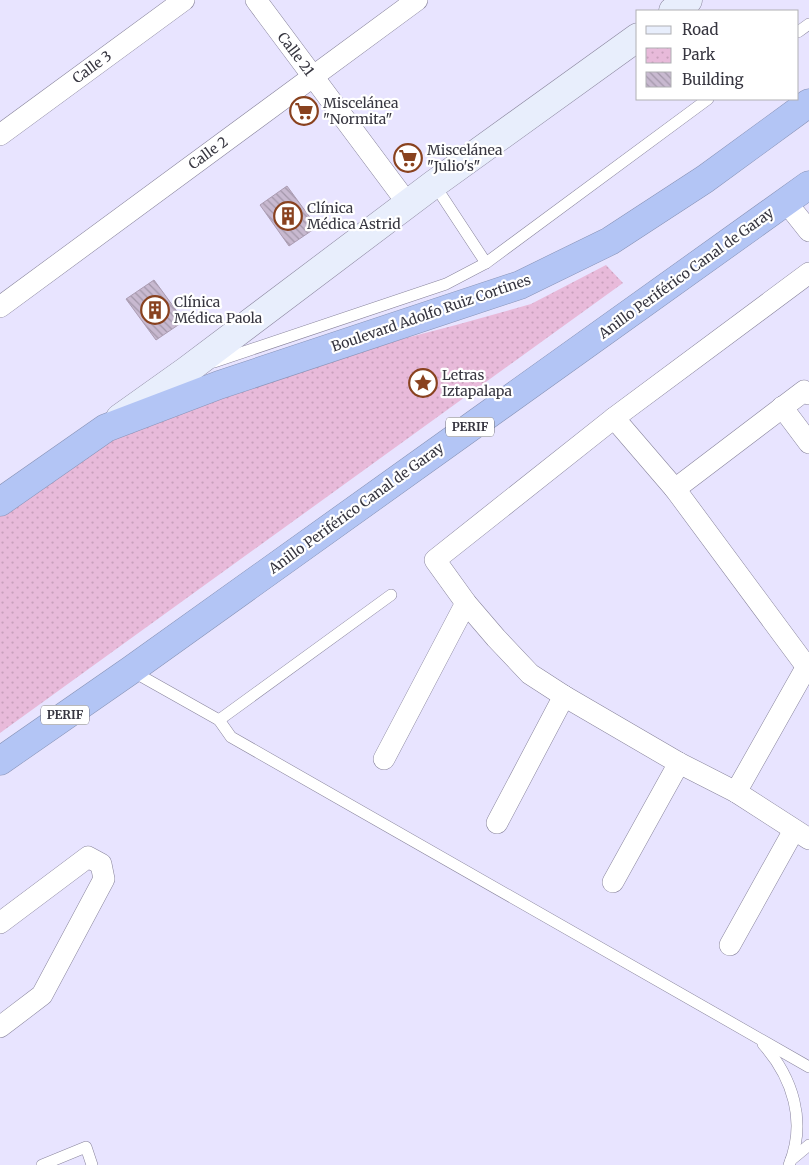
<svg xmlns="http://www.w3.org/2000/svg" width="809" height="1165" viewBox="0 0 809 1165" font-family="Merriweather,serif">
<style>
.park{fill:url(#park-dots)}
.building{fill:url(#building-back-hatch);stroke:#ab9cb2}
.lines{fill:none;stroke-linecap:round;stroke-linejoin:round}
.lane-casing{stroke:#88849c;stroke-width:12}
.street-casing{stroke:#88849c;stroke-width:22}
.secondary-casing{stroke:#88849c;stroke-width:29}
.highway-casing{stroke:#8893b6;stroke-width:29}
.lane{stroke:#fff;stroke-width:11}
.street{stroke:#fff;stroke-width:21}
.secondary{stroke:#e8eefc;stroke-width:28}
.highway{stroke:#b3c5f5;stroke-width:28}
.labels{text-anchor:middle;stroke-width:4.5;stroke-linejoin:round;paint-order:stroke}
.shield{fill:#fff;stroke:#737279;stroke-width:1}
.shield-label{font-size:12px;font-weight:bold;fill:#373640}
.street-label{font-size:14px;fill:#373640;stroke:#fff}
.poi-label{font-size:14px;fill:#373640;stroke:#fff;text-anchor:start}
</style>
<defs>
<pattern id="park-dots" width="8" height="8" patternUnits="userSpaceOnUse" patternTransform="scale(1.25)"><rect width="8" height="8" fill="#e8bada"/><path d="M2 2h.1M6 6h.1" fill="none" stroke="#c8a0bc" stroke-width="1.8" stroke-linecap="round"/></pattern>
<pattern id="building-back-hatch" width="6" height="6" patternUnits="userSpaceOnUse" patternTransform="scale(1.25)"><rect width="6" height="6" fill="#c8b9d0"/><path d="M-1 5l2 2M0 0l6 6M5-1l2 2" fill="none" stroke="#a397aa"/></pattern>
</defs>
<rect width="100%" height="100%" fill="#e8e4ff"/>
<!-- park -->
<path class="park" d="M606,265L623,283L0,733V497L109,415L456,325L531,304Z"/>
<!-- building -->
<g class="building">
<path d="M287,186L317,227L289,246L260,205Z"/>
<path d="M154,280L184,321L156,340L126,299Z"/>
</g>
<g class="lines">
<defs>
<g id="lane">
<path d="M798,32L809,24"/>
<path d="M434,184L486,263"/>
<path d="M214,362L446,284L486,263L708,99"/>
<path d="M132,671L219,720L231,737L809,1067"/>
<path d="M219,720L391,595"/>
<path d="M763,1044C793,1078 807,1122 789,1165"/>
<path d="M791,1160L809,1145"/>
<path d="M42,1165L86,1147L92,1165"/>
</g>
<g id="street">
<path d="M256,0L408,204"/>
<path d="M0,135L184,0"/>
<path d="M786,202L809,231"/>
<path d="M809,273L614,418L435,560L466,603L496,638L530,674L564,696L679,763L736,792L809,839"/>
<path d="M0,307L417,0"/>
<path d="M782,407L809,443"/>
<path d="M614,418L675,489L809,670"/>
<path d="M675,489L804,391L809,394"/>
<path d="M384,759L466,603"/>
<path d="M736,792L806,668"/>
<path d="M497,823L564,696"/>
<path d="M613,882L679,763"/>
<path d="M0,923L88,857L101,864L104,879L42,995L0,1027"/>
<path d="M730,945L794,830"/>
</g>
<g id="secondary">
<path d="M673,11L688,0"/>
<path d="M120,418L186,371L434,184L638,37"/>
</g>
<g id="highway">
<path d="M0,502L106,428L219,385L520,285L610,241L705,179L809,103"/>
<path d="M0,761L131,670L809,185"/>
</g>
</defs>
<!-- lane casing -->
<use href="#lane" class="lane-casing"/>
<!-- street casing -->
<use href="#street" class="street-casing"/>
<!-- secondary casing -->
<use href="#secondary" class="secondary-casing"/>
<!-- highway casing -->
<use href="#highway" class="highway-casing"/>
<!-- lane -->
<use href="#lane" class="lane"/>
<!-- street -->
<use href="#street" class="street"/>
<!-- secondary -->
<use href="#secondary" class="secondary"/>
<!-- highway -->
<use href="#highway" class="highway"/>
</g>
<!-- icons -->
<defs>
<symbol id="supermarket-ring" viewBox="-11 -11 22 22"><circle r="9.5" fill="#fff" stroke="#89421f" stroke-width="1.5"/><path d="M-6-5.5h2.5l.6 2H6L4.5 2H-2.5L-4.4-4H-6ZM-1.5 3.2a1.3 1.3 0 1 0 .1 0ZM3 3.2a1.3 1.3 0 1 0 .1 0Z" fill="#89421f"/></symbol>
<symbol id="building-ring" viewBox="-11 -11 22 22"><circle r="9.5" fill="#fff" stroke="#89421f" stroke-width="1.5"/><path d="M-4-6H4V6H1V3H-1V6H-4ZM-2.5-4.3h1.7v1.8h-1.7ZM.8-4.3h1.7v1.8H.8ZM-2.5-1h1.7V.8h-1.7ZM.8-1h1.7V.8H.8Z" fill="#89421f"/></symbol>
<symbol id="sight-ring" viewBox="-11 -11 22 22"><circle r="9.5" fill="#fff" stroke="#89421f" stroke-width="1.5"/><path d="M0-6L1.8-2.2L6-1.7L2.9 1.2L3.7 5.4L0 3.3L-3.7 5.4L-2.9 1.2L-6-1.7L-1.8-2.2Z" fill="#89421f"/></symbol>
</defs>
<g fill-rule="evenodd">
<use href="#supermarket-ring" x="288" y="95" width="32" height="32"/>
<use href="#supermarket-ring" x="392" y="142" width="32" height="32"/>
<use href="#building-ring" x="272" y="200" width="32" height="32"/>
<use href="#building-ring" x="139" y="294" width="32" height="32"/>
<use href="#sight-ring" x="407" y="367" width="32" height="32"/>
</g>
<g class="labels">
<!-- shield labels -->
<g class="shield">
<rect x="446" y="417.5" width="48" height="19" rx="4"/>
<rect x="41" y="705.5" width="48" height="19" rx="4"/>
</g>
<g class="shield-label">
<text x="470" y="431">PERIF</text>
<text x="65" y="719">PERIF</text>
</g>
<!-- street labels -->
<g class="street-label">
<text transform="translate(296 54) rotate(53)" y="5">Calle 21</text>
<text transform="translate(92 67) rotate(-36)" y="5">Calle 3</text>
<text transform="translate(208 153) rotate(-36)" y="5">Calle 2</text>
<text transform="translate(686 273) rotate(-36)" y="5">Anillo Periférico Canal de Garay</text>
<text transform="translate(431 313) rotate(-19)" y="5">Boulevard Adolfo Ruiz Cortines</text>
<text transform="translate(356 508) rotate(-36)" y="5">Anillo Periférico Canal de Garay</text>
</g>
<!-- poi labels -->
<g class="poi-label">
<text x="323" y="108">Miscelánea<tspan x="323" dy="16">"Normita"</tspan></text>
<text x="427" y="155">Miscelánea<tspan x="427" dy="16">"Julio's"</tspan></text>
<text x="307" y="213">Clínica<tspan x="307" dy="16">Médica Astrid</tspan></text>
<text x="174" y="307">Clínica<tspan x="174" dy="16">Médica Paola</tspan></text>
<text x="442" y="380">Letras<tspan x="442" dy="16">Iztapalapa</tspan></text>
</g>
</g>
<!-- legend -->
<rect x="636" y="10" width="162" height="90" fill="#ffffff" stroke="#afafb3"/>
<rect x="646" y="26" width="25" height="8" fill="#e8eefc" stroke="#afafb3"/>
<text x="682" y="35" font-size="15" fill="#373640">Road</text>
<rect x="646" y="48" width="25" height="15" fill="url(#park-dots)" stroke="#afafb3"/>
<text x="682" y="60" font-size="15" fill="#373640">Park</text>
<rect x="646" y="72" width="25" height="15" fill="url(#building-back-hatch)" stroke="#afafb3"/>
<text x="682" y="85" font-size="15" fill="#373640">Building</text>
</svg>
